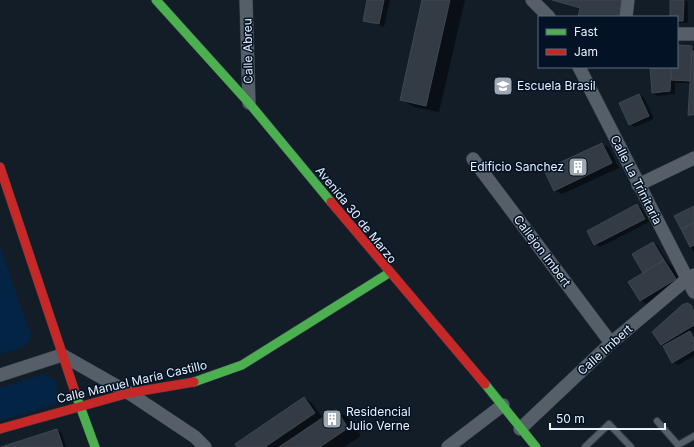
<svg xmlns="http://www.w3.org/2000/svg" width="694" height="447" viewBox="0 0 694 447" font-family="Inter,sans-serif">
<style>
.green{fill:#042445}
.shadow{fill:#0007}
.building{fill:#333b45;stroke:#3f4851}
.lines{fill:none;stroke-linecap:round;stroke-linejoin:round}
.lane-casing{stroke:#2f373f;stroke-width:8}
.street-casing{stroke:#2f373f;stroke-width:14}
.fast-casing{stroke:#2f373f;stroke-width:10}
.jam-casing{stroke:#2f373f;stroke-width:10}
.lane{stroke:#565e67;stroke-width:6}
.street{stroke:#565e67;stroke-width:13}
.fast{stroke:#4caf50;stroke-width:9}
.jam{stroke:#c62828;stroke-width:9}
.labels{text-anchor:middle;stroke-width:3;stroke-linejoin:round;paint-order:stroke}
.street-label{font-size:12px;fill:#e9f2fd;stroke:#031225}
.poi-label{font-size:12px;fill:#e9f2fd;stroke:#031225;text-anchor:start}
</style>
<rect width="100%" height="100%" fill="#121d28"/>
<!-- green -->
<g class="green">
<path d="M0,247L31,336L26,346L0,354Z"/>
<path d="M44,374L55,380L60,398L56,404L0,421V388Z"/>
</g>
<!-- shadow -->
<g class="shadow">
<path d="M368,0H390L384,27L364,20Z"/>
<path d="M423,0H465L439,112L414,107L401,99Z"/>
<path d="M551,0H629L627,17H579L580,9Z"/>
<path d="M671,0H685L688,2V23H677V17H671Z"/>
<path d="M677,46L694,48V117L689,114L691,83H675V94L658,96L653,93L651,67H677Z"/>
<path d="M639,95L644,98L654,119L635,127L630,124Z"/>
<path d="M602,144L609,148L619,168L562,194L554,190Z"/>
<path d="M637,205L642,208L649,222L600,247L595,244L588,231Z"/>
<path d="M694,207V253L675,216Z"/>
<path d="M653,243L658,246L669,264L677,268L688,287L653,308L640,300L645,273Z"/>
<path d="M687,304L694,308V331L691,333L694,335V356L678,365L673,362L665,346L662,344Z"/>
<path d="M304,398L311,402L322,417L302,431L303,432L336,411L349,418L361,436L344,447H239Z"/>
<path d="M57,430L62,433L66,447H3Z"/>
</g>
<!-- building -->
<g class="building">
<path d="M367,0H384L379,24L363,21Z"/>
<path d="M422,0H450L426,106L400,100Z"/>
<path d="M552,0H621L619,17H578L580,8Z"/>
<path d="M670,0H684L683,21H677V17H670Z"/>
<path d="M677,45L692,46L691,81L671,80V67H677Z"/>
<path d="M692,51H694V115H688Z"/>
<path d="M650,67H671L670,91L652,93Z"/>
<path d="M639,94L649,116L629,125L619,103Z"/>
<path d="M602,143L612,163L554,191L544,170Z"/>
<path d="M637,204L645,219L594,245L587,231Z"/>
<path d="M694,206V223L681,229L674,216Z"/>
<path d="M694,223V245L690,247L681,229Z"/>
<path d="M653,242L664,260L643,273L632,254Z"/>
<path d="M664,260L676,279L640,301L628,282Z"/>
<path d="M687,303L691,305L694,311V325L661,345L652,332L682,305Z"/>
<path d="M690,331L694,339V350L672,363L663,346Z"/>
<path d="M304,397L315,413L265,447H237L235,444Z"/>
<path d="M336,409L348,428L320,447H279Z"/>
<path d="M57,429L63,447H1Z"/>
</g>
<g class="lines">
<defs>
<g id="lane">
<path d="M657,421L678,445L694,436"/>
<path d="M585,447L609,424L631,447"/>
</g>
<g id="street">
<path d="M246,0L249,103"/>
<path d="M532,0L549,17"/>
<path d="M626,17L628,0"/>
<path d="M677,34H694"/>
<path d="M579,67L694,292"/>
<path d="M473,159L611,343"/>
<path d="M638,185L694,158"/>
<path d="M0,375L62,355L129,393L195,437L205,447"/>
<path d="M520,429L611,343L687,279L694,275"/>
<path d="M448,447L503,405"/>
</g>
<g id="fast">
<path d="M156,0L249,103L331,202"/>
<path d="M194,382L242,365L389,273"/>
<path d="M485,384L536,447"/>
<path d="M76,395L95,447"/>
</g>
<g id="jam">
<path d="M0,167L76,395"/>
<path d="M331,202L485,384"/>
<path d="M0,429L129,393L194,382"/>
</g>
</defs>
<!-- lane casing -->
<use href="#lane" class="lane-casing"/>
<!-- street casing -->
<use href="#street" class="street-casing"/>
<!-- fast casing -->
<use href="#fast" class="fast-casing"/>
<!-- jam casing -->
<use href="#jam" class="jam-casing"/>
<!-- lane -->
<use href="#lane" class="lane"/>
<!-- street -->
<use href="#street" class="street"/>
<!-- fast -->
<use href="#fast" class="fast"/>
<!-- jam -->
<use href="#jam" class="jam"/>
</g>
<!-- icons -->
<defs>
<symbol id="school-square" viewBox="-11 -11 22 22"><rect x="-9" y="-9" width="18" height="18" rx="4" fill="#9ea7b2" stroke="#031225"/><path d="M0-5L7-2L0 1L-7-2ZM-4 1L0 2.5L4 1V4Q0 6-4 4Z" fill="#fff"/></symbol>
<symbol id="building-square" viewBox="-11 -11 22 22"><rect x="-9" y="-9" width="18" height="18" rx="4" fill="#9ea7b2" stroke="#031225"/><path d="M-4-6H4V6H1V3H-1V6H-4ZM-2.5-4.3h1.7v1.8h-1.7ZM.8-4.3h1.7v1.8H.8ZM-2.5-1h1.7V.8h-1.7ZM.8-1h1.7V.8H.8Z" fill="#fff"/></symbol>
</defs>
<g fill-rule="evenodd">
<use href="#school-square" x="492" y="75" width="22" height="22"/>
<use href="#building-square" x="567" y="156" width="22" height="22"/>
<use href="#building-square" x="321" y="408" width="22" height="22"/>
</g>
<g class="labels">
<!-- street labels -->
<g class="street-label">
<text transform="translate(248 51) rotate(-91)" y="4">Calle Abreu</text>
<text transform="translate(636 180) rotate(63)" y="4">Calle La Trinitaria</text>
<text transform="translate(356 215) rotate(51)" y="4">Avenida 30 de Marzo</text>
<text transform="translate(542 251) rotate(53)" y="4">Callejon Imbert</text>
<text transform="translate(605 350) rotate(-42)" y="4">Calle Imbert</text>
<text transform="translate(132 382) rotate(-13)" y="4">Calle Manuel María Castillo</text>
</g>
<!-- poi labels -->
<g class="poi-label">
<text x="517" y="90">Escuela Brasil</text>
<text x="564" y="171" text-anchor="end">Edificio Sanchez</text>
<text x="346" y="416">Residencial<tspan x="346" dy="14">Julio Verne</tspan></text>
</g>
</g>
<!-- legend -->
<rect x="538" y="16" width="140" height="52" fill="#031225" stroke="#5f6c7b"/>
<rect x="546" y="29" width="20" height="6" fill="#4caf50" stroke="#5f6c7b"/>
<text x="574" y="36" font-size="12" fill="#e9f2fd">Fast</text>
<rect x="546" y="49" width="20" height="6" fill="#c62828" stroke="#5f6c7b"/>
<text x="574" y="56" font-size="12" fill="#e9f2fd">Jam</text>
<!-- scale -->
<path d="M550 423v6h115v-6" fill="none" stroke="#e9f2fd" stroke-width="2"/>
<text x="556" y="423" font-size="12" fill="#e9f2fd" stroke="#031225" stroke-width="3" paint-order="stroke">50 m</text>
</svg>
